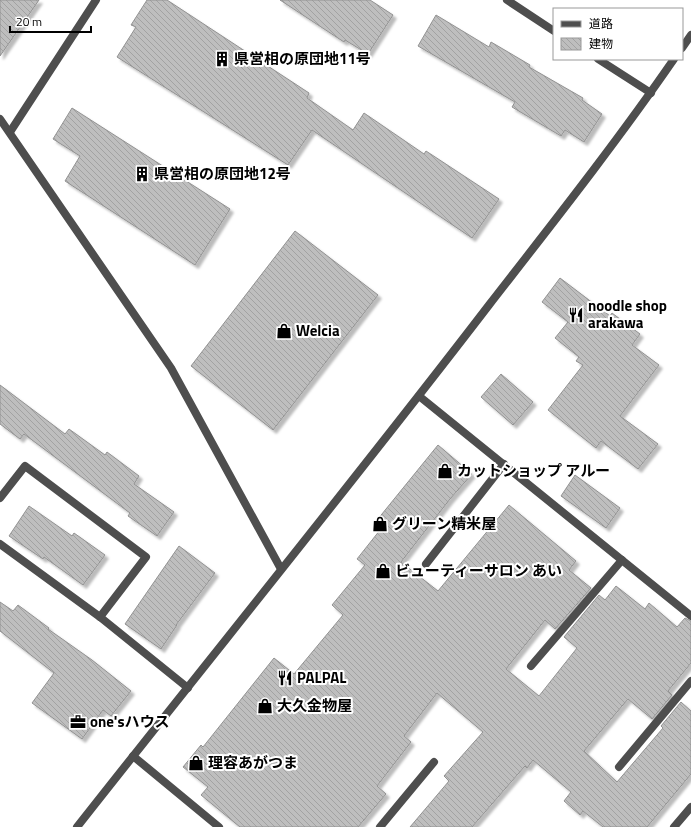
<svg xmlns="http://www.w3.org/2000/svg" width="691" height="827" viewBox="0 0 691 827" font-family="'Titillium Web','Noto Sans JP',sans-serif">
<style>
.building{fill:url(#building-back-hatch);stroke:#929292;filter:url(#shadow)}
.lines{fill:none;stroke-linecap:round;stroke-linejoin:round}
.minor{stroke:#4e4e4e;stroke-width:8}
.tertiary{stroke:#4e4e4e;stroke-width:8}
.labels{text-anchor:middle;stroke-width:4;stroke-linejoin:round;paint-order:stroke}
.poi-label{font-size:15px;font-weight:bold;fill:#000;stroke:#fff;text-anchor:start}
</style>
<defs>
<pattern id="building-back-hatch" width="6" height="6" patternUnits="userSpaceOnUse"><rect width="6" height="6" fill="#bebebe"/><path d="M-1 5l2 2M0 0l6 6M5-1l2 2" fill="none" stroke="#a2a2a2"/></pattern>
<filter id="shadow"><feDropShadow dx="3.5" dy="3.5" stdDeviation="1" flood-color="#0004"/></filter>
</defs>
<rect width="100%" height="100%" fill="#fff"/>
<!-- building -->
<g class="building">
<path d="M0,0H39L0,56Z"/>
<path d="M147,0H167L309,93L307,98L353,130L364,113L424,154L426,151L499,199L472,238L312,130L288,165L117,57L136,27L131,25Z"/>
<path d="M280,0H370L393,15L368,54L345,40L344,42Z"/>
<path d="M436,15L489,47L491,42L530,65L529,67L583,98L582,100L602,114L584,142L565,130L561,136L512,107L515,102L418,46Z"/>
<path d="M72,108L230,209L195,265L65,181L80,156L53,139Z"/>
<path d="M295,231L378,295L273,430L191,366Z"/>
<path d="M560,278L610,316L612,313L640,334L632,345L659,365L620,416L658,444L638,469L601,441L596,448L548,410L583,365L576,361L579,357L555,338L568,322L542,302Z"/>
<path d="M501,374L533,402L513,425L481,397Z"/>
<path d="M0,385L65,434L69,429L105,455L107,452L139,476L134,484L174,512L157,536L128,516L130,513L24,434L20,439L0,424Z"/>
<path d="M438,445L472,474L450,499L401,562L438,591L509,505L576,561L569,570L591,588L555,629L545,620L506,669L539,696L577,648L564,637L599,595L605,600L616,586L645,609L649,603L677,627L685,618L691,621V663L668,691L672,695L652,719L628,699L584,751L617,782L663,728L661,726L681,702L691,711V774L647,827H603L583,811L580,815L564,801L571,792L533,760L527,768L525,766L472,827H410L449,781L444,776L483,732L437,693L404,736L411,742L377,786L386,794L358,827H240L201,795L208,787L183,767L201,745L203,747L274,658L294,674L343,615L332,605L365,565L357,559L380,530L373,525Z"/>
<path d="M575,475L620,508L606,528L561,496Z"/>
<path d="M29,506L72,536L74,533L105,555L83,585L44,557L43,559L9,536Z"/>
<path d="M179,546L215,573L176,625H177L161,649L125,624Z"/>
<path d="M0,602L13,611L18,605L49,628L48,629L92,660L131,691L111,716L103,710L82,739L32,703L54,673L0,631Z"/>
</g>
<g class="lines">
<!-- minor -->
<g class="minor">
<path d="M507,0L554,31"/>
<path d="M598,59L651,93"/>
<path d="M10,132L96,0"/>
<path d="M419,396L691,616"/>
<path d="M0,498L25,466L146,557L100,617"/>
<path d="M0,544L100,617L188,688"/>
<path d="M426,564L504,464"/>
<path d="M531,666L622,560"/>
<path d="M133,756L219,827"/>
<path d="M619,767L691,681"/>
<path d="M380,827L434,762"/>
<path d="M674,827L691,807"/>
</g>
<!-- tertiary -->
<g class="tertiary">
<path d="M682,48L691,35"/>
<path d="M0,119L171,368L281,569"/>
<path d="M77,827C214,653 354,481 489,305C552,224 616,143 674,59"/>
</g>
</g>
<!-- icons -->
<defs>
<symbol id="building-bare" viewBox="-9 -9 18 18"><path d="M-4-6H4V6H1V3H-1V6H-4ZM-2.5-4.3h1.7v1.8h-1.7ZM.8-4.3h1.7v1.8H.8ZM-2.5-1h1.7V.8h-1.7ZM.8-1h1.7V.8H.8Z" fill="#000" stroke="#fff" stroke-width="2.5" paint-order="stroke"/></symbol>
<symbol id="restaurant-bare" viewBox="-9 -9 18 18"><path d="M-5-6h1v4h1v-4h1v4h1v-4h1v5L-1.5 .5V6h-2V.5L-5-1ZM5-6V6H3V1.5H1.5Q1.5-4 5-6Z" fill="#000" stroke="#fff" stroke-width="2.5" paint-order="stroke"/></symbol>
<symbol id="shop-bare" viewBox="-9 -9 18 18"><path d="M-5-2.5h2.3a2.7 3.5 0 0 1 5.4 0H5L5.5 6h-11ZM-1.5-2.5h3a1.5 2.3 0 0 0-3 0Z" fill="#000" stroke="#fff" stroke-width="2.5" paint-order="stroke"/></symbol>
<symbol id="office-bare" viewBox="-9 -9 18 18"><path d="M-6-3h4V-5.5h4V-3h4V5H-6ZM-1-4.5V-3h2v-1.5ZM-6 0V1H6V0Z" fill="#000" stroke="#fff" stroke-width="2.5" paint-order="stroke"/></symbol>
</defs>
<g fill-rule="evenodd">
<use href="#building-bare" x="211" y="48" width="22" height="22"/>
<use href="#building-bare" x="131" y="163" width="22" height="22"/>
<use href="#restaurant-bare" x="565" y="304" width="22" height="22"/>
<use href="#shop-bare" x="273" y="320" width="22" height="22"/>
<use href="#shop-bare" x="434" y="460" width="22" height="22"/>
<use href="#shop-bare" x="369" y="513" width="22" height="22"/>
<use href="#shop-bare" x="372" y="560" width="22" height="22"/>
<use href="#restaurant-bare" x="274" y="667" width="22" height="22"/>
<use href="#shop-bare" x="254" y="695" width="22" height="22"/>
<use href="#office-bare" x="67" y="711" width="22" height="22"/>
<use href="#shop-bare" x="185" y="752" width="22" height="22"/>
</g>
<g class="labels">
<!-- poi labels -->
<g class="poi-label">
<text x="234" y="64">県営相の原団地11号</text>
<text x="154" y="179">県営相の原団地12号</text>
<text x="588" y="311">noodle shop<tspan x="588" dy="17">arakawa</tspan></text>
<text x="296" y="336">Welcia</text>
<text x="457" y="476">カットショップ アルー</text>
<text x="392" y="529">グリーン精米屋</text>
<text x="395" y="576">ビューティーサロン あい</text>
<text x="297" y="683">PALPAL</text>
<text x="277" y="711">大久金物屋</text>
<text x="90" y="727">one'sハウス</text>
<text x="208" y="768">理容あがつま</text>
</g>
</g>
<!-- legend -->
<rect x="553" y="8" width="130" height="52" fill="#ffffff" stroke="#999999"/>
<rect x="561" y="21" width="20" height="6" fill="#4e4e4e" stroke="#999999"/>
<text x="589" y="28" font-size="12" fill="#000000">道路</text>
<rect x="561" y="38" width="20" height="12" fill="url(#building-back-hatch)" stroke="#999999"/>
<text x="589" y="48" font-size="12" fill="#000000">建物</text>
<!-- scale -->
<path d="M10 26v6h81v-6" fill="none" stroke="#000000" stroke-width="2"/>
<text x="16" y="26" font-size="12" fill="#000000" stroke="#ffffff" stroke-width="3" paint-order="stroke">20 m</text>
</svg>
